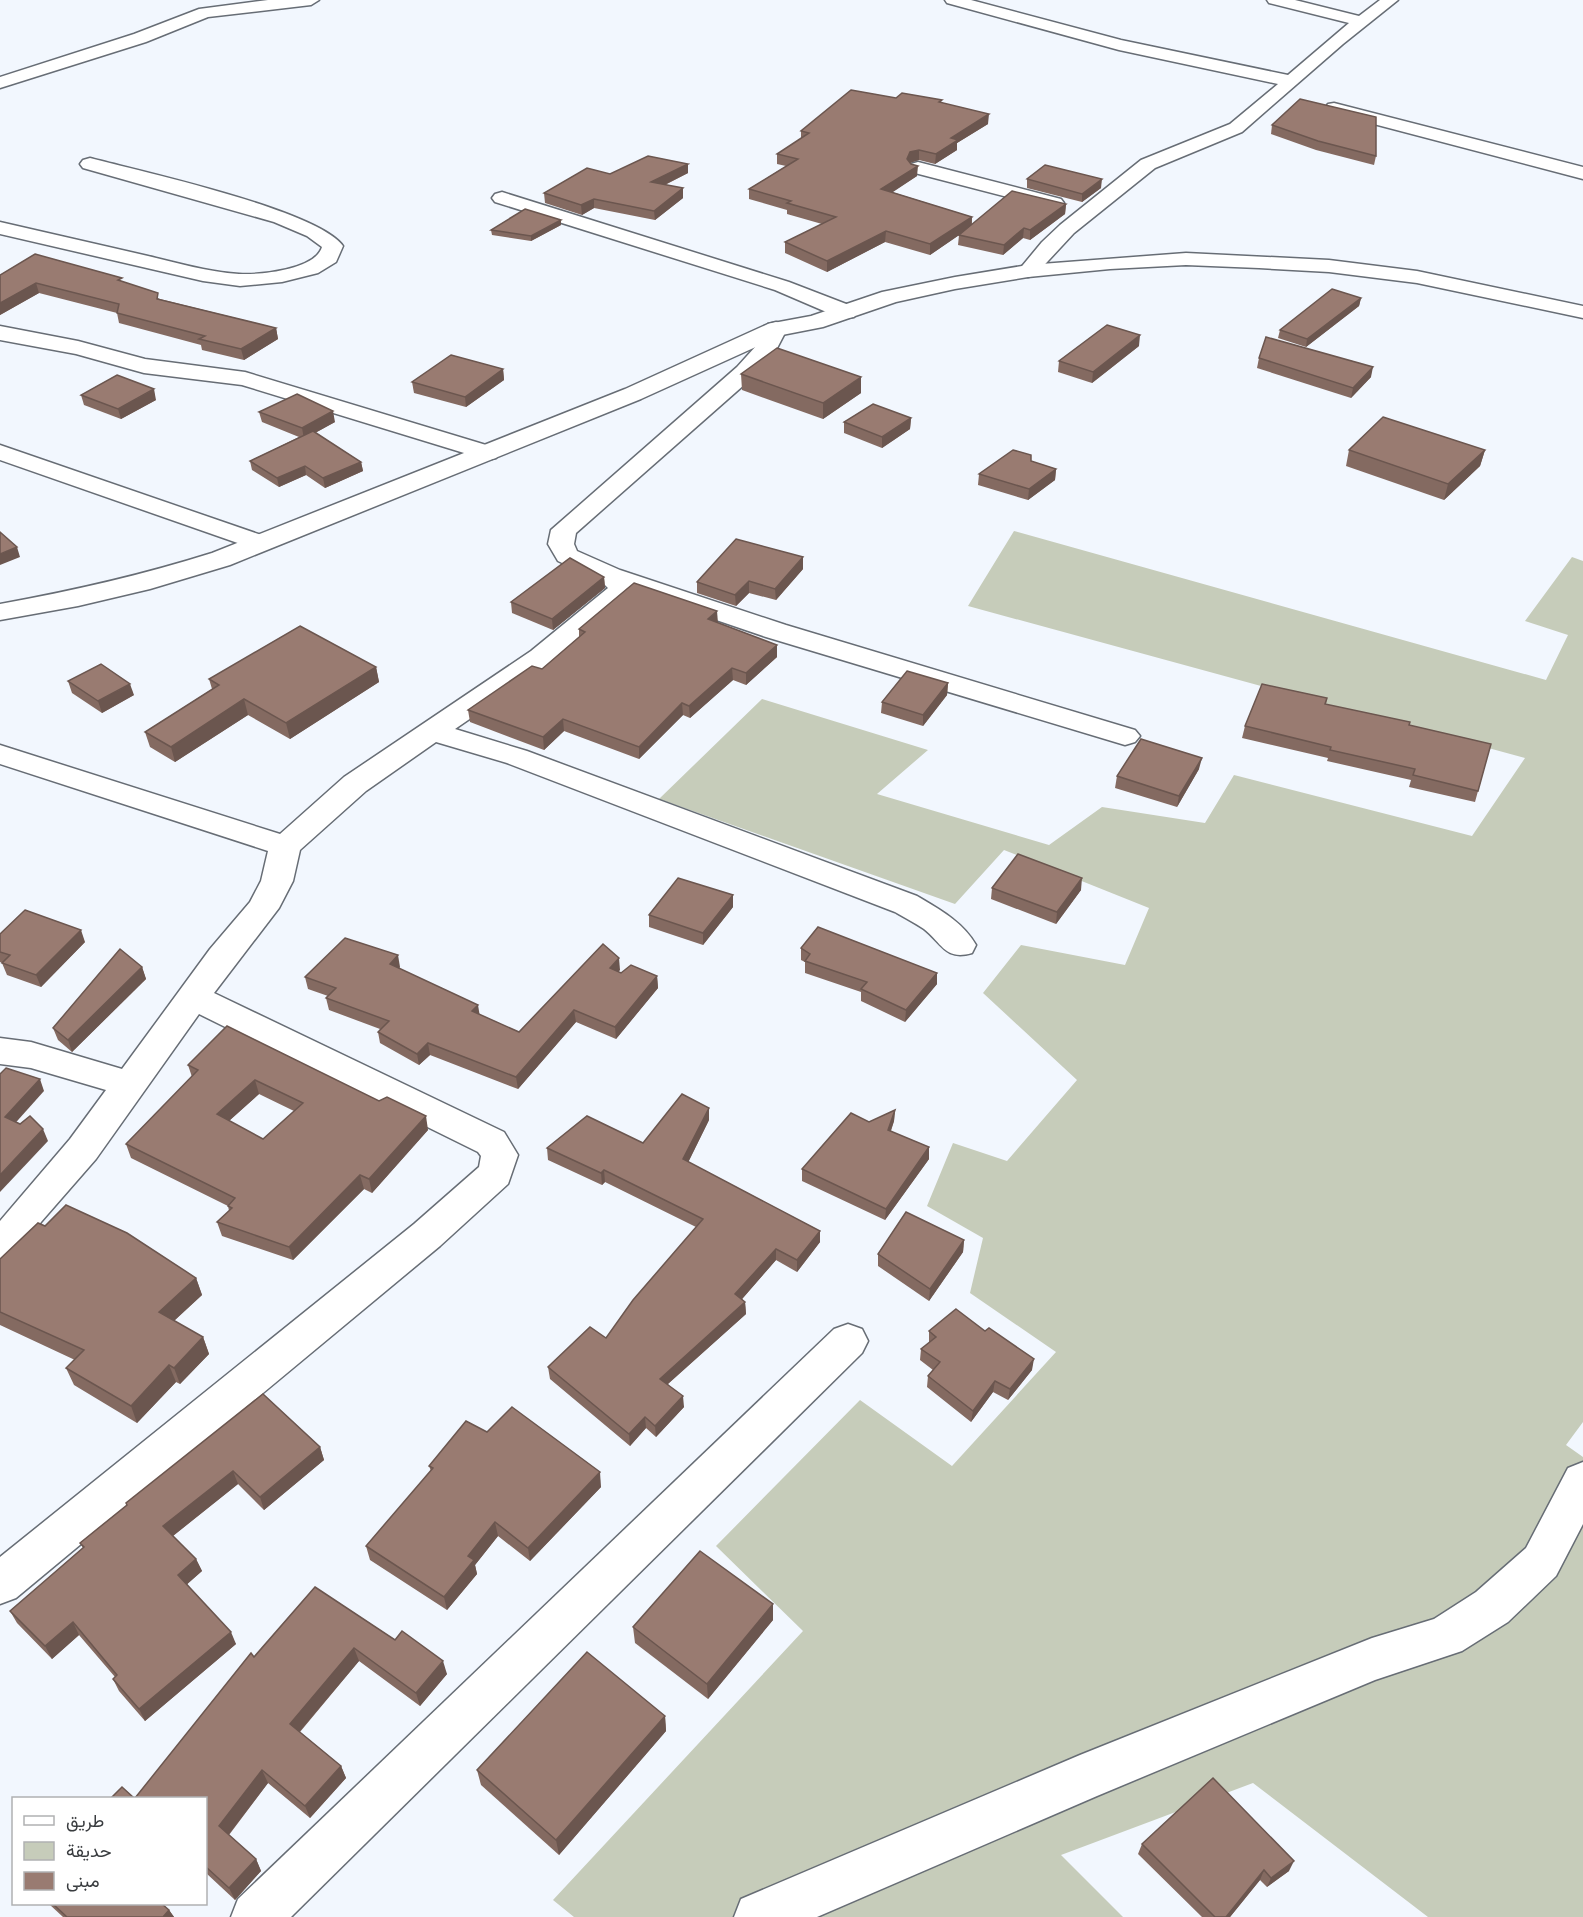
<svg xmlns="http://www.w3.org/2000/svg" width="1583" height="1917" viewBox="0 0 1583 1917" font-family="'Public Sans',Vazirmatn,sans-serif">
<style>
.green{fill:#c6ccba}
.lines{fill:none;stroke-linecap:round;stroke-linejoin:round}
.minor-casing{stroke:#676d75;stroke-width:3}
.major-casing{stroke:#676d75;stroke-width:3}
.minor{fill:#fff;fill-rule:evenodd}
.major{fill:#fff;fill-rule:evenodd}
.wall{fill:#846a61;fill-rule:evenodd}
.shaded-wall{fill:#6b564f}
.building{fill:#997b71;stroke:#6b564f;stroke-width:1.5;fill-rule:evenodd}
</style>
<rect width="100%" height="100%" fill="#f2f7fe"/>
<!-- green -->
<path class="green" d="M1014,531L1546,680L1568,635L1525,621L1572,557L1583,561V1422L1566,1445L1583,1457V1917H1428L1253,1783L1061,1855L1123,1917H574L553,1900L803,1631L716,1546L860,1400L952,1466L1056,1352L970,1293L983,1238L927,1206L953,1143L1007,1161L1077,1080L983,993L1021,945L1125,965L1149,908L1004,850L955,904L659,799L762,699L928,750L877,794L1049,845L1102,807L1205,823L1234,775L1472,836L1525,758L968,606Z"/>
<g class="lines">
<defs>
<g id="minor">
<path d="M268,0H319L311,5L208,17L146,42L0,88V77L134,34L199,9Z"/>
<path d="M945,0H971L1121,40L1288,75L1349,23L1269,3L1267,0H1295L1359,16L1380,0H1398L1343,44L1242,132L1155,168L1074,233L1035,275L1028,277L1021,275L1018,271L1042,242L1060,225L1141,160L1230,124L1278,84L1119,50L947,3Z"/>
<path d="M1334,103L1583,167V179L1328,112L1325,108L1328,104Z"/>
<path d="M90,158C139,171 318,210 343,246L336,262L318,273L282,282L240,286L203,281L0,234V222C49,233 99,245 148,256C178,263 208,272 239,274C260,275 315,270 322,247L307,236L274,222L83,168L80,164L83,160Z"/>
<path d="M918,162L1061,199L1064,203L1061,207L1054,209L911,172L908,168L911,164Z"/>
<path d="M502,192L789,282L854,307L857,312L854,317L846,318L838,317L775,290L495,202L492,198L495,194Z"/>
<path d="M776,322L784,324L787,329L774,354L753,377L576,533L574,544L577,551L620,570L786,625L1135,730L1140,736L1135,742L1125,745L1115,742L766,637L634,592L551,663L455,729L527,751L917,896C939,909 963,922 976,945L972,953C945,961 942,943 924,929C915,923 904,917 895,912L507,763L436,742L366,791L300,850L293,881L279,908L214,993L504,1132L518,1155L508,1184L440,1246L16,1598L0,1604V1557L414,1224L479,1167L481,1156L478,1152L199,1014L96,1159L41,1222L13,1260L0,1264V1221L70,1139L106,1090L31,1068L0,1064V1038L31,1042L122,1069L210,949L250,902L261,881L268,851L0,764V745L280,834L344,777L531,651L608,588L602,582L558,561L548,544L551,530L737,367L756,346L768,324Z"/>
<path d="M0,326L78,341L145,359L245,372L496,448L499,453L496,458L487,460L242,385L144,373L76,354L0,340Z"/>
<path d="M0,445L270,538L274,543L270,548L261,551L252,548L0,460Z"/>
<path d="M848,1324L862,1329L868,1341L862,1353L291,1917H231L238,1899L834,1329Z"/>
<path d="M1583,1462V1524L1556,1576L1508,1622L1462,1651L1375,1680L1097,1796L817,1917H734L741,1899L1080,1755L1372,1638L1434,1619L1476,1592L1526,1548L1568,1468Z"/>
</g>
<path id="major" d="M1186,253L1329,260L1417,271L1583,306V318L1417,283L1329,272L1259,268L1186,265L1110,269L1028,277L955,289L896,302L823,327L782,335L641,399L230,565L150,589L78,606L0,620V604C72,591 142,575 212,553L625,389L768,324L811,316L882,292L955,277L1028,265Z"/>
</defs>
<!-- minor casing -->
<use href="#minor" class="minor-casing"/>
<!-- major casing -->
<use href="#major" class="major-casing"/>
<!-- minor -->
<use href="#minor" class="minor"/>
<!-- major -->
<use href="#major" class="major"/>
</g>
<!-- wall -->
<g class="wall">
<path d="M896,98L942,100L941,102L988,124L957,143V150L935,164L919,160L910,163L917,176L892,192L972,217V225L1066,204L1065,214L1030,240L1023,238L1003,255L958,245L959,235L930,255L885,242L827,272L785,253V242L822,224L787,214V210L749,199V189L786,166L777,164V154L801,139V131Z"/>
<path d="M1272,125L1376,156L1374,165L1316,150L1271,134Z"/>
<path d="M688,164V173L665,185L683,188V198L655,220L594,208L582,215L545,203L544,193L610,174Z"/>
<path d="M1027,179L1101,188L1082,202L1027,188Z"/>
<path d="M561,225L531,241L492,235L491,230Z"/>
<path d="M0,275L123,282L160,299L276,328L278,339L244,360L202,350L201,345L119,323L117,313L39,293L0,315Z"/>
<path d="M1361,298L1359,306L1306,347L1278,338L1280,330Z"/>
<path d="M1139,346L1092,383L1058,372L1059,361Z"/>
<path d="M1259,358L1371,377L1351,398L1257,368Z"/>
<path d="M503,369L504,380L466,407L414,393L412,382Z"/>
<path d="M741,374L861,393L823,419L742,390Z"/>
<path d="M81,395L156,400L121,419L84,405Z"/>
<path d="M259,412L335,422L315,433L361,462L363,471L325,488L306,475L279,487L252,470L250,461L299,437L262,422Z"/>
<path d="M911,418L910,429L882,448L844,433V422Z"/>
<path d="M1349,450H1485L1480,466L1444,500L1346,466Z"/>
<path d="M1031,461L1056,469L1055,480L1028,500L978,485L979,474Z"/>
<path d="M803,569L776,600L749,593L736,606L697,593V582Z"/>
<path d="M604,577L605,588L553,630L512,613L511,602Z"/>
<path d="M718,623L777,657L746,685L733,680L690,718L683,715L639,759L564,731L544,750L470,722L468,710L542,669L579,637V629Z"/>
<path d="M376,667L379,682L290,739L248,715L175,762L150,747L145,732L212,689L209,679Z"/>
<path d="M68,681L134,695L102,713L72,693Z"/>
<path d="M948,683L947,695L923,726L881,713L882,702Z"/>
<path d="M1327,698L1326,704L1409,725L1478,791L1475,802L1409,787L1411,780L1327,761L1328,758L1242,738L1245,726Z"/>
<path d="M1199,769L1177,807L1115,788L1117,776Z"/>
<path d="M992,888L1081,890L1056,924L991,899Z"/>
<path d="M733,895V907L703,945L649,927V915Z"/>
<path d="M0,934L85,942L41,987L7,975L2,963L0,962Z"/>
<path d="M801,948L937,973V984L905,1022L861,1001V992L805,973V962L801,960Z"/>
<path d="M142,967L146,979L72,1052L58,1040L53,1028Z"/>
<path d="M400,967L399,968L479,1014L519,1032L620,970L618,972L621,973L657,976L658,988L616,1039L576,1022L518,1089L430,1055L419,1065L380,1043L378,1032L380,1029L329,1010L326,998L328,996L308,989L305,977Z"/>
<path d="M227,1026L428,1130L372,1193L364,1189L293,1260L222,1236L217,1222L229,1211L228,1206L131,1158L126,1144L192,1077L188,1065ZM259,1094L294,1111L263,1139L229,1121Z"/>
<path d="M895,1110L894,1121L891,1131L929,1159L885,1220L802,1181V1169L869,1122Z"/>
<path d="M709,1120L688,1162L820,1231V1242L797,1272L776,1260L742,1299L745,1302L746,1314L668,1384L684,1407L656,1437L646,1428L630,1446L550,1379L548,1367L606,1338L696,1227L605,1182L602,1185L548,1160L547,1148L643,1143Z"/>
<path d="M45,1226L196,1278L202,1295L174,1321L203,1337L209,1354L180,1384L176,1382L137,1423L74,1385L66,1368L75,1360L0,1325V1259Z"/>
<path d="M964,1240L963,1252L929,1301L878,1266V1254Z"/>
<path d="M929,1331L1032,1370L1008,1400L993,1392L971,1422L927,1387L928,1376L933,1370L920,1360L921,1349L929,1343Z"/>
<path d="M263,1394L320,1447L324,1460L264,1510L238,1484L173,1536L196,1559L202,1571L187,1584L236,1644L145,1721L119,1691L113,1679L115,1677L79,1635L52,1659L17,1623L10,1611L83,1548L80,1543L127,1505L126,1503Z"/>
<path d="M487,1432L601,1487L530,1561L498,1536L475,1565L477,1574L447,1610L370,1560L366,1546L431,1471L429,1466Z"/>
<path d="M315,1587L447,1674L420,1706L359,1661L300,1732L341,1766L346,1778L310,1818L268,1783L229,1835L256,1859L261,1871L235,1900L206,1873V1798L254,1657Z"/>
<path d="M773,1620L708,1699L635,1643L633,1627Z"/>
<path d="M665,1716L666,1731L559,1855L481,1785L477,1770Z"/>
<path d="M1142,1844L1289,1871L1267,1887L1260,1880L1230,1917H1202L1138,1854Z"/>
<path d="M49,1904H162L169,1910L174,1917H63Z"/>
</g>
<!-- shaded-wall -->
<g class="shaded-wall">
<path d="M989,114L988,124L957,143V150L935,164L936,154L951,138Z"/>
<path d="M919,150V160L909,163L907,159L910,152Z"/>
<path d="M688,164V173L652,191L651,182Z"/>
<path d="M918,166L917,176L881,200V189Z"/>
<path d="M1102,179L1101,188L1082,202V194Z"/>
<path d="M683,188V198L655,220L654,211Z"/>
<path d="M594,199V208L582,215L581,205Z"/>
<path d="M1066,204L1065,214L1030,240V230Z"/>
<path d="M972,217L971,227L930,255V244Z"/>
<path d="M561,220V225L531,241V236Z"/>
<path d="M1024,228L1023,238L1003,255L1004,245Z"/>
<path d="M886,231L885,242L827,272V261Z"/>
<path d="M36,283L39,293L0,315V303Z"/>
<path d="M1361,298L1359,306L1306,347L1307,339Z"/>
<path d="M276,328L278,339L244,360L241,349Z"/>
<path d="M1140,335L1139,346L1092,383L1093,372Z"/>
<path d="M1373,367L1371,377L1351,398L1353,388Z"/>
<path d="M503,369L504,380L466,407L465,397Z"/>
<path d="M861,377V393L823,419V403Z"/>
<path d="M154,389L156,400L121,419L118,409Z"/>
<path d="M333,411L335,422L304,439L302,428Z"/>
<path d="M911,418L910,429L882,448V437Z"/>
<path d="M1485,450L1480,466L1444,500L1448,484Z"/>
<path d="M361,462L363,471L325,488L323,478Z"/>
<path d="M305,466L306,475L279,487L277,478Z"/>
<path d="M1056,469L1055,480L1028,500L1029,489Z"/>
<path d="M17,547L20,557L0,565V554Z"/>
<path d="M803,557V569L776,600L775,589Z"/>
<path d="M604,577L605,588L553,630L552,619Z"/>
<path d="M749,581V593L736,606L735,595Z"/>
<path d="M717,611L718,623L708,619Z"/>
<path d="M777,645V657L746,685V673Z"/>
<path d="M376,667L379,682L290,739L286,723Z"/>
<path d="M732,668L733,680L690,718L689,706Z"/>
<path d="M948,683L947,695L923,726V715Z"/>
<path d="M130,684L134,695L102,713L98,701Z"/>
<path d="M244,699L248,715L175,762L171,747Z"/>
<path d="M682,703L683,715L639,759V747Z"/>
<path d="M563,719L564,731L544,750L543,737Z"/>
<path d="M1202,758L1199,769L1177,807L1179,796Z"/>
<path d="M1082,878L1081,890L1056,924L1057,912Z"/>
<path d="M733,895V907L703,945V933Z"/>
<path d="M81,930L85,942L41,987L36,975Z"/>
<path d="M398,955L400,967L392,976L390,964Z"/>
<path d="M619,958L620,970L611,980L610,968Z"/>
<path d="M142,967L146,979L72,1052L68,1040Z"/>
<path d="M937,973V984L905,1022L906,1010Z"/>
<path d="M657,976L658,988L616,1039L615,1027Z"/>
<path d="M478,1005L480,1017L472,1011Z"/>
<path d="M574,1010L576,1022L518,1089L516,1077Z"/>
<path d="M428,1043L430,1055L419,1065L417,1054Z"/>
<path d="M40,1079L44,1091L10,1129L5,1117Z"/>
<path d="M255,1080L259,1094L221,1128L217,1114Z"/>
<path d="M709,1108V1120L684,1171L683,1159Z"/>
<path d="M895,1110L894,1121L887,1141L888,1130Z"/>
<path d="M426,1116L428,1130L372,1193L369,1179Z"/>
<path d="M43,1129L48,1141L0,1192V1175Z"/>
<path d="M929,1147V1159L885,1220L886,1209Z"/>
<path d="M604,1170L605,1182L602,1185L601,1173Z"/>
<path d="M360,1175L364,1189L293,1260L289,1247Z"/>
<path d="M820,1231V1242L797,1272V1260Z"/>
<path d="M964,1240L963,1252L929,1301L930,1289Z"/>
<path d="M776,1249V1260L736,1306L735,1294Z"/>
<path d="M196,1278L202,1295L165,1329L159,1312Z"/>
<path d="M745,1302L746,1314L661,1390L660,1379Z"/>
<path d="M203,1337L209,1354L180,1384L174,1368Z"/>
<path d="M1034,1359L1032,1370L1008,1400L1010,1389Z"/>
<path d="M169,1365L176,1382L137,1423L131,1406Z"/>
<path d="M995,1381L993,1392L971,1422L973,1411Z"/>
<path d="M683,1396L684,1407L656,1437L655,1426Z"/>
<path d="M645,1417L646,1428L630,1446L629,1434Z"/>
<path d="M320,1447L324,1460L264,1510L260,1497Z"/>
<path d="M233,1471L238,1484L169,1539L163,1526Z"/>
<path d="M600,1472L601,1487L530,1561L528,1548Z"/>
<path d="M495,1522L498,1536L475,1565L477,1574L447,1610L444,1597L468,1556Z"/>
<path d="M196,1559L202,1571L184,1587L178,1575Z"/>
<path d="M773,1604V1620L708,1699L707,1684Z"/>
<path d="M73,1622L79,1635L52,1659L45,1646Z"/>
<path d="M231,1632L236,1644L145,1721L139,1709Z"/>
<path d="M354,1648L359,1661L295,1737L290,1724Z"/>
<path d="M443,1661L447,1674L420,1706L416,1693Z"/>
<path d="M665,1716L666,1731L559,1855L556,1840Z"/>
<path d="M341,1766L346,1778L310,1818L305,1806Z"/>
<path d="M262,1770L268,1783L226,1838L219,1826Z"/>
<path d="M256,1859L261,1871L235,1900L229,1888Z"/>
<path d="M1294,1861L1289,1871L1267,1887L1271,1878Z"/>
<path d="M1264,1870L1260,1880L1230,1917H1226Z"/>
<path d="M169,1910L174,1917H163Z"/>
</g>
<!-- building -->
<g class="building">
<path d="M851,90L896,98L902,93L942,100L939,102L989,114L951,138L958,140L936,154L919,150L910,152L907,159L911,164L918,166L881,189L972,217L930,244L886,231L827,261L785,242L836,217L787,203L791,201L749,189L798,159L777,154L809,133L801,131Z"/>
<path d="M1300,99L1376,117V156L1318,141L1272,125Z"/>
<path d="M648,156L688,164L651,182L683,188L654,211L594,199L581,205L544,193L587,168L610,174Z"/>
<path d="M1045,165L1102,179L1082,194L1027,179Z"/>
<path d="M1012,191L1066,204L1030,230L1024,228L1004,245L959,235Z"/>
<path d="M525,209L561,220L531,236L491,230Z"/>
<path d="M35,254L122,278L118,280L158,293L157,299L276,328L241,349L199,339L205,336L117,313L119,304L36,283L0,303V275Z"/>
<path d="M1332,289L1361,298L1307,339L1280,330Z"/>
<path d="M1107,325L1140,335L1093,372L1059,361Z"/>
<path d="M1266,337L1373,367L1353,388L1259,358Z"/>
<path d="M777,348L861,377L823,403L741,374Z"/>
<path d="M451,355L503,369L465,397L412,382Z"/>
<path d="M117,375L154,389L118,409L81,395Z"/>
<path d="M297,394L333,411L302,428L259,412Z"/>
<path d="M873,404L911,418L882,437L844,422Z"/>
<path d="M1383,417L1485,450L1448,484L1349,450Z"/>
<path d="M313,431L361,462L323,478L305,466L277,478L250,461Z"/>
<path d="M1013,450L1031,455V461L1056,469L1029,489L979,474Z"/>
<path d="M0,532L17,547L0,554Z"/>
<path d="M736,539L803,557L775,589L749,581L735,595L697,582Z"/>
<path d="M570,558L604,577L552,619L511,602Z"/>
<path d="M634,583L717,611L708,619L777,645L746,673L732,668L689,706L682,703L639,747L563,719L543,737L468,710L532,666L542,669L585,632L579,629Z"/>
<path d="M300,626L376,667L286,723L244,699L171,747L145,732L219,685L209,679Z"/>
<path d="M101,664L130,684L98,701L68,681Z"/>
<path d="M907,671L948,683L923,715L882,702Z"/>
<path d="M1262,684L1327,698L1325,704L1410,722L1409,725L1491,744L1478,791L1413,775L1415,769L1330,750L1331,747L1245,726Z"/>
<path d="M1141,739L1202,758L1179,796L1117,776Z"/>
<path d="M1018,854L1082,878L1057,912L992,888Z"/>
<path d="M678,878L733,895L703,933L649,915Z"/>
<path d="M25,910L81,930L36,975L2,963L10,955L0,952V934Z"/>
<path d="M818,927L937,973L906,1010L861,989L867,982L805,961L810,954L801,948Z"/>
<path d="M345,938L398,955L390,964L478,1005L472,1011L519,1032L603,944L619,958L610,968L621,973L631,965L657,976L615,1027L574,1010L516,1077L428,1043L417,1054L378,1032L389,1021L326,998L336,988L305,977Z"/>
<path d="M120,949L142,967L68,1040L53,1028Z"/>
<path d="M227,1026L379,1101L387,1097L426,1116L369,1179L360,1175L289,1247L217,1222L232,1208L228,1206L235,1198L126,1144L198,1070L188,1065ZM255,1080L303,1103L263,1139L217,1114Z"/>
<path d="M6,1068L40,1079L5,1117L20,1124L30,1116L43,1129L0,1175V1074Z"/>
<path d="M682,1094L709,1108L683,1159L820,1231L797,1260L776,1249L735,1294L745,1302L660,1379L683,1396L655,1426L645,1417L629,1434L548,1367L590,1327L606,1338L633,1300L703,1219L604,1170L601,1173L547,1148L587,1116L643,1143Z"/>
<path d="M895,1110L888,1130L929,1147L886,1209L802,1169L851,1113L869,1122Z"/>
<path d="M66,1205L127,1233L196,1278L159,1312L203,1337L174,1368L169,1365L131,1406L66,1368L84,1350L0,1312V1259L38,1223L45,1226Z"/>
<path d="M906,1212L964,1240L930,1289L878,1254Z"/>
<path d="M956,1309L985,1331L989,1328L1034,1359L1010,1389L995,1381L973,1411L928,1376L940,1362L921,1349L936,1337L929,1331Z"/>
<path d="M263,1394L320,1447L260,1497L233,1471L163,1526L196,1559L178,1575L231,1632L139,1709L113,1679L117,1675L73,1622L45,1646L10,1611L84,1547L80,1543L127,1505L126,1503Z"/>
<path d="M512,1407L600,1472L528,1548L495,1522L468,1556L474,1560L444,1597L366,1546L433,1468L429,1466L466,1421L487,1432Z"/>
<path d="M700,1551L773,1604L707,1684L633,1627Z"/>
<path d="M315,1587L395,1640L402,1631L443,1661L416,1693L354,1648L290,1724L341,1766L305,1806L262,1770L219,1826L256,1859L229,1888L206,1867V1798H135L251,1653L254,1657Z"/>
<path d="M587,1652L665,1716L556,1840L477,1770Z"/>
<path d="M1213,1778L1294,1861L1271,1878L1264,1870L1226,1917H1215L1142,1844Z"/>
<path d="M122,1787L134,1798H111Z"/>
<path d="M53,1904H162L169,1910L163,1917H67Z"/>
</g>
<!-- legend -->
<rect x="12" y="1797" width="195" height="108" fill="#ffffff" stroke="#b0b1b2" stroke-width="1.5"/>
<rect x="24" y="1816" width="30" height="9" fill="#ffffff" stroke="#b0b1b2" stroke-width="1.5"/>
<text x="66" y="1827" font-size="18" fill="#393c3f">طريق</text>
<rect x="24" y="1842" width="30" height="18" fill="#c6ccba" stroke="#b0b1b2" stroke-width="1.5"/>
<text x="66" y="1857" font-size="18" fill="#393c3f">حديقة</text>
<rect x="24" y="1872" width="30" height="18" fill="#997b71" stroke="#b0b1b2" stroke-width="1.5"/>
<text x="66" y="1887" font-size="18" fill="#393c3f">مبنى</text>
</svg>
